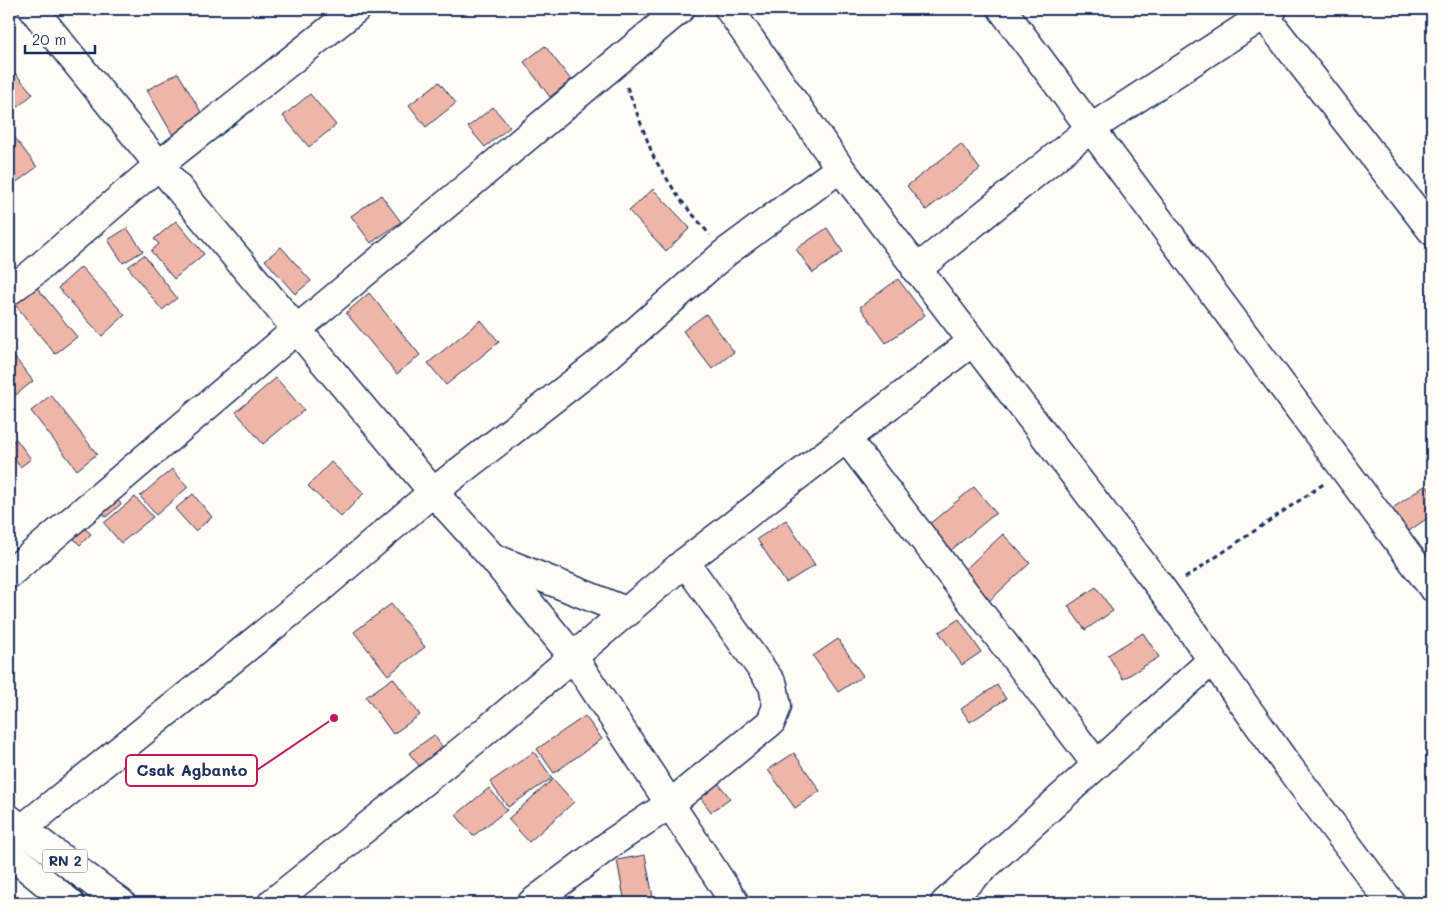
<svg xmlns="http://www.w3.org/2000/svg" width="1441" height="912" viewBox="0 0 1441 912" font-family="Mali,sans-serif">
<style>
.building{fill:#efb6a8;stroke:#1b2f5e}
.lines{fill:none;stroke-linecap:round;stroke-linejoin:round}
.minor-casing{stroke:#1b2f5e;stroke-width:31}
.primary-casing{stroke:#1b2f5e;stroke-width:31}
.path{stroke:#1b2f5e;stroke-width:3;stroke-dasharray:5 4;stroke-linecap:butt}
.minor{stroke:#fdfcf7;stroke-width:28}
.primary{stroke:#fdfcf7;stroke-width:28}
.labels{text-anchor:middle;stroke-width:4.5;stroke-linejoin:round;paint-order:stroke}
.shield{fill:#fdfcf7;stroke:#5f6c8c;stroke-width:1}
.shield-label{font-size:14px;font-weight:bold;fill:#1b2f5e}
.leader{fill:none;stroke:#c2185b;stroke-width:2}
.callout-dot{fill:#c2185b;stroke:#fdfcf7;stroke-width:2}
.callout{fill:#fdfcf7;stroke:#c2185b;stroke-width:2}
.callout-label{font-size:16px;text-anchor:middle;font-weight:bold;fill:#1b2f5e}
</style>
<rect width="100%" height="100%" fill="#fdfcf7"/>
<filter id="ink" filterUnits="userSpaceOnUse"><feTurbulence type="fractalNoise" baseFrequency=".02" numOctaves="2"/><feDisplacementMap in="SourceGraphic" scale="10" xChannelSelector="R" yChannelSelector="G"/><feConvolveMatrix kernelMatrix="1 2 1 2 8 2 1 2 1" color-interpolation-filters="sRGB"/></filter>
<g filter="url(#ink)">
<!-- building -->
<g class="building">
<path d="M545,46L571,80L550,97L524,62Z"/>
<path d="M9,66L33,94L9,114Z"/>
<path d="M178,73L207,122L175,139L147,90Z"/>
<path d="M439,82L456,103L426,127L409,105Z"/>
<path d="M310,94L336,125L309,147L283,116Z"/>
<path d="M493,107L510,127L485,147L468,127Z"/>
<path d="M9,130L37,167L10,187L9,186Z"/>
<path d="M961,144L980,169L926,210L907,186Z"/>
<path d="M653,189L690,228L666,251L629,211Z"/>
<path d="M381,195L401,222L371,243L351,216Z"/>
<path d="M176,221L204,254L174,279L151,251L159,244L154,239Z"/>
<path d="M127,228L143,251L123,263L108,240Z"/>
<path d="M827,228L843,252L813,273L796,249Z"/>
<path d="M281,247L311,281L295,294L265,260Z"/>
<path d="M144,255L177,298L162,310L128,267Z"/>
<path d="M81,267L125,315L102,336L58,288Z"/>
<path d="M898,279L925,315L886,343L860,307Z"/>
<path d="M35,285L77,337L55,354L13,302Z"/>
<path d="M369,293L420,355L397,374L346,313Z"/>
<path d="M706,314L734,352L712,369L683,331Z"/>
<path d="M481,320L499,342L446,385L428,363Z"/>
<path d="M9,350L33,381L12,398L9,394Z"/>
<path d="M276,378L304,410L263,444L236,412Z"/>
<path d="M51,395L97,454L77,470L31,411Z"/>
<path d="M16,439L31,459L20,467L9,451V444Z"/>
<path d="M331,462L364,493L341,517L308,486Z"/>
<path d="M172,469L188,487L156,515L140,496Z"/>
<path d="M1426,485L1432,493V515L1403,535L1387,512Z"/>
<path d="M974,487L996,513L944,556L922,530Z"/>
<path d="M109,490L121,504L106,517L94,503Z"/>
<path d="M193,494L212,517L195,531L175,509Z"/>
<path d="M135,497L153,517L121,543L104,523Z"/>
<path d="M786,520L815,565L786,583L757,539Z"/>
<path d="M83,527L91,534L80,545L73,538Z"/>
<path d="M1003,534L1030,563L986,604L958,576Z"/>
<path d="M1096,587L1113,611L1085,630L1068,606Z"/>
<path d="M391,604L425,647L388,675L354,632Z"/>
<path d="M959,619L981,652L962,665L939,632Z"/>
<path d="M1143,633L1159,657L1123,679L1108,655Z"/>
<path d="M838,639L863,676L838,692L813,656Z"/>
<path d="M393,678L420,715L393,734L366,697Z"/>
<path d="M997,685L1006,699L970,722L961,709Z"/>
<path d="M585,716L602,739L554,773L537,749Z"/>
<path d="M434,735L448,755L424,772L409,753Z"/>
<path d="M534,752L552,778L508,807L490,782Z"/>
<path d="M794,753L820,791L795,808L768,770Z"/>
<path d="M553,779L574,802L529,842L508,819Z"/>
<path d="M718,783L730,798L711,812L700,797Z"/>
<path d="M489,788L507,810L473,836L456,815Z"/>
<path d="M645,855L654,903H625L617,860Z"/>
</g>
<g class="lines">
<defs>
<g id="minor">
<path d="M356,9L159,165L433,492L492,557L574,658L735,903"/>
<path d="M729,9L840,168L1164,592L1285,762L1391,903"/>
<path d="M1002,9L1432,587"/>
<path d="M1259,9L1432,231"/>
<path d="M916,270L1090,129L1273,9"/>
<path d="M9,291L34,272L159,165L33,9"/>
<path d="M846,438L1097,765"/>
<path d="M494,558L628,612"/>
<path d="M9,574L296,330L680,9"/>
<path d="M9,837L22,829L323,586L433,492L602,361L725,253L840,168"/>
<path d="M272,903L475,740L685,562L972,342"/>
<path d="M532,903L613,842L670,804L771,722L777,706L773,685L685,562"/>
<path d="M945,903L1211,661"/>
</g>
<g id="primary">
<path d="M9,819L121,903"/>
<path d="M9,853L70,903"/>
</g>
</defs>
<!-- minor casing -->
<use href="#minor" class="minor-casing"/>
<!-- primary casing -->
<use href="#primary" class="primary-casing"/>
<!-- path -->
<g class="path">
<path d="M627,87L654,158L679,198L710,235"/>
<path d="M1185,578L1325,483"/>
</g>
<!-- minor -->
<use href="#minor" class="minor"/>
<!-- primary -->
<use href="#primary" class="primary"/>
</g>
</g>
<g class="labels">
<!-- shield labels -->
<rect class="shield" x="42.5" y="849.5" width="45" height="23" rx="4"/>
<g class="shield-label">
<text x="65" y="866">RN 2</text>
</g>
</g>
<!-- callouts -->
<path class="leader" d="M334 718L257 770"/>
<circle class="callout-dot" cx="334" cy="718" r="5"/>
<rect class="callout" x="126" y="755" width="131" height="31" rx="5"/>
<g class="callout-label">
<text x="192" y="776">Csak Agbanto</text>
</g>
<!-- margin -->
<rect width="1441" height="912" fill="none" stroke="#fdfcf7" stroke-width="30"/>
<rect x="15" y="15" width="1411" height="882" fill="none" stroke="#1b2f5e" stroke-width="2" filter="url(#ink)"/>
<!-- scale -->
<path d="M25 45v8h70v-8" fill="none" stroke="#1b2f5e" stroke-width="2.5"/>
<text x="32" y="45" font-size="15" fill="#1b2f5e" stroke="#fdfcf7" stroke-width="4" paint-order="stroke">20 m</text>
</svg>
